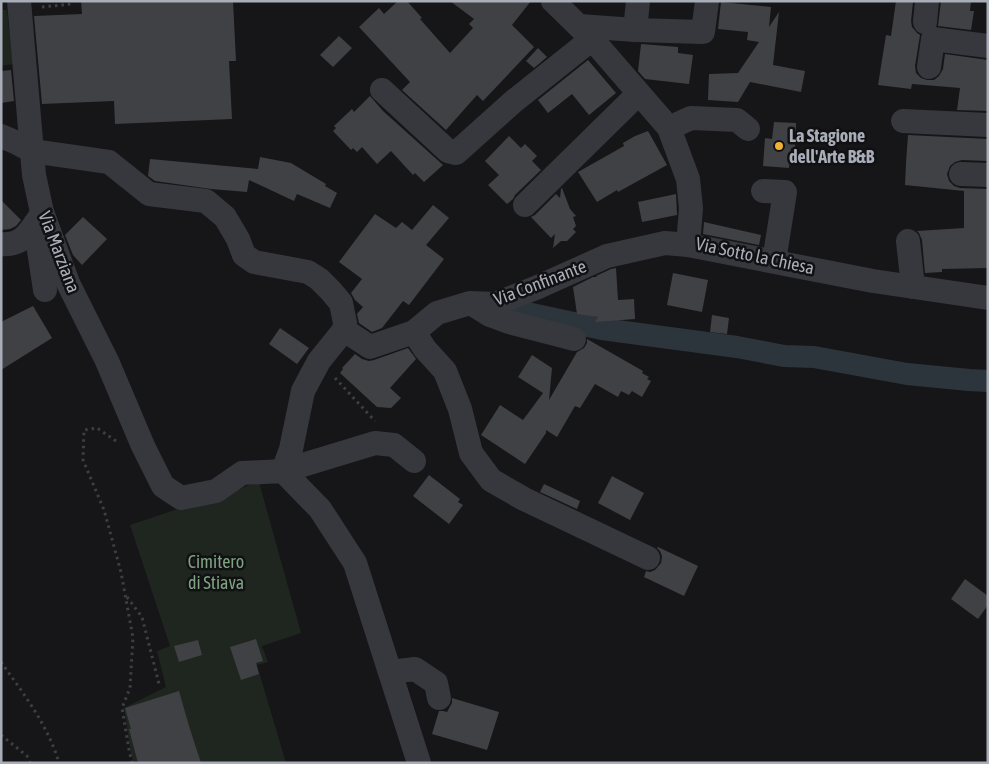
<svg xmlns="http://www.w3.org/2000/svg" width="989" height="764" viewBox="0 0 989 764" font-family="'Asap Condensed',sans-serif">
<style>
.green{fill:#1e261f}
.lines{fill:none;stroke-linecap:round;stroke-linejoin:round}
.canal{stroke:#2c353c;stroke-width:22}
.building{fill:#404145}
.path{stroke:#3d3f44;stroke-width:3;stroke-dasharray:2.5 4;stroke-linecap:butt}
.minor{stroke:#37383d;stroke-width:24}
.poi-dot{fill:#f2b134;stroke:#111113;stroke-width:2}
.labels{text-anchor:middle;stroke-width:5;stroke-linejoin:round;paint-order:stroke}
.poi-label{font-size:18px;font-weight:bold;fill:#a8adb8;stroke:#111113;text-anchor:start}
.street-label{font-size:18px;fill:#a8adb8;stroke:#111113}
.park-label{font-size:18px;fill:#7fa381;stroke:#111113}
</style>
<rect width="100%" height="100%" fill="#161618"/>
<!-- green -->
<g class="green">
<path d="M1,10H7L13,64L1,66Z"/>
<path d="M259,482L301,633L262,646L268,662L257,665L286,763H134L131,754L124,708L166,687L157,651L170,646L130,525Z"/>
</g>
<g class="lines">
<!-- canal -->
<path class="canal" d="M499,307L602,329L737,347L784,356L814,357L907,374L969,380L988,381"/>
</g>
<!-- building -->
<g class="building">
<path d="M81,1H233L236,61H229L232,119L115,124L114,101L42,104L34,16L82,14Z"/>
<path d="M398,1H407L422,18L420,19L450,53L473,28L469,24L474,19L450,1H531L512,25L534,47L483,101L477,95L446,130L402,90L410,82L359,27L379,8L384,14Z"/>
<path d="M896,1L913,2L911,21L912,27L917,33L920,35L915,66L916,73L921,78L927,80H934L939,76L943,69L945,54L988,60V111L957,110L960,88L912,84L911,89L878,85L886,35L891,36Z"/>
<path d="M941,1H971L970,11H974L971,30L938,26Z"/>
<path d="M721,2L771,7L769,27L779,12L773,65L805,71L801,92L750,82L738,102L708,100L709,74L738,73L759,42L747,40L748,32L718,29Z"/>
<path d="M339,36L352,48L333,67L320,55Z"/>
<path d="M641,44L678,47V53L693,55L689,84L645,79L638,71Z"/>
<path d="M538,48L547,57L534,68L526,61Z"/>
<path d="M588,60L616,93L589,115L572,94L548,113L538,100Z"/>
<path d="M11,70L14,101L1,103V71Z"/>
<path d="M370,96L383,111L443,165L424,182L415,173L413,175L391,151L377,164L362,147L357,152L353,148L351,150L333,131L336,128L334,126L352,109L354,112Z"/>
<path d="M774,122L796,123L795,148H791L789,168L763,166L765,138L772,139Z"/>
<path d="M648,131L667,165L618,192L617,190L597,202L578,172L624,146L623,143L635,136Z"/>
<path d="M908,135L988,139V161L962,160L955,162L950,166L947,174L949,181L954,186L960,188L988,189V268L942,269V272L925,273L922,240L919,233L917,231L964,228V191L905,185L906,163Z"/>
<path d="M509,136L521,148L525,144L537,156L532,161L541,170L515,195L513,199L507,204L488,185L499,175L485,161Z"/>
<path d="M260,157L291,163L326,184L325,186L337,193L330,208L297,194L294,201L249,180L247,192L211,189L155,181L148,176L150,159L258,169Z"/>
<path d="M562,188L570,209L576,216L573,217L576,226L573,229L576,232L567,241H561L553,248L555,234L551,238L531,217L535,215L556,194L560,198L561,189Z"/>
<path d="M676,194L677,215L642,222L638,202Z"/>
<path d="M1,200L21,220L16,226L10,229L1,230Z"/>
<path d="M433,205L449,218L426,245L444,259L409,305L403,301L382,328L372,332L359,323L357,314L363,307L355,300L351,293L362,279L339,262L375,214L396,228L402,222L412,230Z"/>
<path d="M83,217L107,239L82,265L73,255L65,235Z"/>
<path d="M704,222L761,235L759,245L703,234Z"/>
<path d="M616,268L618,300L634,299L635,319L595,322L598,317L577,314L573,287L593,277H597L596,276L611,269Z"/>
<path d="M673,273L708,280L702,312L667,305Z"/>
<path d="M33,306L52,338L1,370V322Z"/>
<path d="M712,315L729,318L727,334L710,332Z"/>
<path d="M280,328L309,348L297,364L269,344Z"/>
<path d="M587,339L643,371L642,373L649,377L647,379L651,381L642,397L632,391L629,395L621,391L618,397L595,384L580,408L575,406L557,437L546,430V433L525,464L481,435L500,405L523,420L543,393L518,377L532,355L552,368L549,400L577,352L584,348L587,343Z"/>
<path d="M408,348L416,359L390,388L401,398L391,408L377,407L340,373L343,369L342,368L355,354L362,359L369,361L374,360Z"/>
<path d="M429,475L460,499L458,502L463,505L449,524L413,496Z"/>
<path d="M612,476L644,493L630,520L598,503Z"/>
<path d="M544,484L580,501L577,509L540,492Z"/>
<path d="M658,547L698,566L684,596L644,577L646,571L650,572L655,570L661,563L662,556L660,551L657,548Z"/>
<path d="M965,579L988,596V605L978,619L951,599Z"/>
<path d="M256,639L263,661L256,663L259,674L241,680L230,647Z"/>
<path d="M198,640L202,655L179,662L174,646Z"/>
<path d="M179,691L189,726L201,763H138L129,729H131L125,708Z"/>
<path d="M452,698L499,712L487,750L432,734L439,711H443L447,712L452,703Z"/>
</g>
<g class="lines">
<!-- path -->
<g class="path">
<path d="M42,7L71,4L72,1"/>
<path d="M335,378L375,421"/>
<path d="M116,441L97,428L84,430L83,460L104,510L121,572L133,638L130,688L122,708L129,750L132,763"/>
<path d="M127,597L142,617L159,684"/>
<path d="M1,662C23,693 48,725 59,763"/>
<path d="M1,735L27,756L30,763"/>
</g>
<!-- minor -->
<g class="minor">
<path d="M19,1L34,175L42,212L68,283L107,361L143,446L163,486L181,498L216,491L242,473L283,471L320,509L355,563L419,763"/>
<path d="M553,1L592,39L669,128L688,179L691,208L688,245L873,281L988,298"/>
<path d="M925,22L927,1"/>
<path d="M579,26L635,30L703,32L707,1"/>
<path d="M635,30L638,1"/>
<path d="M929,67L933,39L988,46"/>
<path d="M382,90L448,151L456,153L514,101L592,39"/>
<path d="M903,121L988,125"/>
<path d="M669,128L691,118L737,120L748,129"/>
<path d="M1,136L15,142L32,151L109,162L149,194L206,201L225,217L238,239L244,255L254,262L308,272L319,279L331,291L341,303L345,323L344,330L370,347L414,332L437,313L470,303L495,304L538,287L607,256L665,243L688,245"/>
<path d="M961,174L988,175"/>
<path d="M763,191L785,192L774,261"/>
<path d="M525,205L638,94"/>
<path d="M35,224L45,290"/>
<path d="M908,241L913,287"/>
<path d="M1,244C23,246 30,231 41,215"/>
<path d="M474,305L490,315L509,322L574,339"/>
<path d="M414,332L425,349L445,371L460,409L471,453L491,480L524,499L648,558"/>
<path d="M283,471L291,449L303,391L319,361L344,330"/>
<path d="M283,471L375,443L394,445L414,461"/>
<path d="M390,672L415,669L436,683L439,698"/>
</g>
</g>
<!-- markers -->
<circle class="poi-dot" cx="779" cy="146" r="5"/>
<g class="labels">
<!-- poi labels -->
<g class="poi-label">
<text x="789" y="142">La Stagione<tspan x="789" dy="21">dell'Arte B&amp;B</tspan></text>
</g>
<!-- street labels -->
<g class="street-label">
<text transform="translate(59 252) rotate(69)" y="6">Via Marziana</text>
<text transform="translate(755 256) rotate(12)" y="6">Via Sotto la Chiesa</text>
<text transform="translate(540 283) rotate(-21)" y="6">Via Confinante</text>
</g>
<!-- park labels -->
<g class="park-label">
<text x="216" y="568">Cimitero<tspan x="216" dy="21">di Stiava</tspan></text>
</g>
</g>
<!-- border -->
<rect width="989" height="764" fill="none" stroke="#a8adb8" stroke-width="5"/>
</svg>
